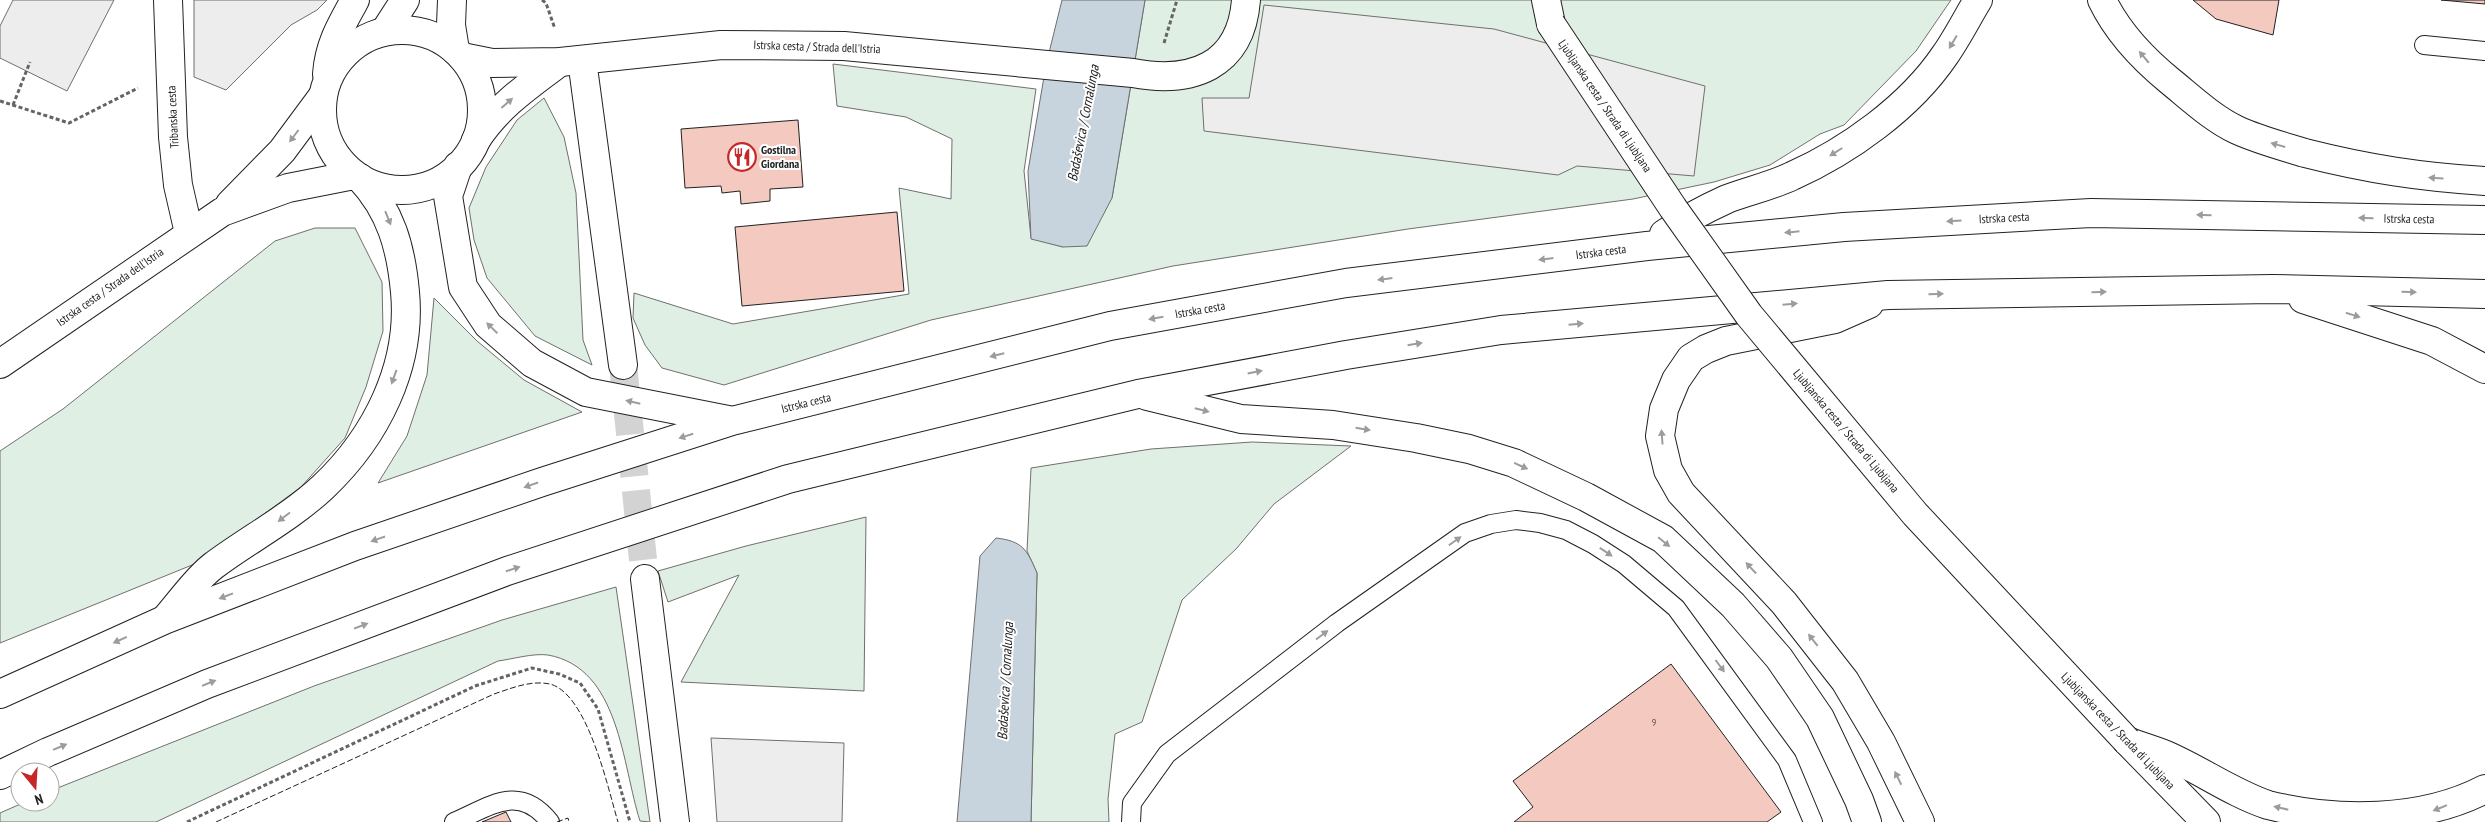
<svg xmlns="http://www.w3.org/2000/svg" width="2485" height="822" viewBox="0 0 2485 822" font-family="'PT Sans Narrow',sans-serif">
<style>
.green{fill:#e0efe3;stroke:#6f6f6f}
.parking{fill:#ededed;stroke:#6f6f6f}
.water{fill:#c7d3dd;stroke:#6f6f6f}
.building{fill:#f3c9c0;stroke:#222}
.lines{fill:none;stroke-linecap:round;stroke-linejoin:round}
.street-tunnel{stroke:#d3d3d3;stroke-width:28;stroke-dasharray:28 14;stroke-linecap:butt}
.lane-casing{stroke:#222;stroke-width:20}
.street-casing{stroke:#222;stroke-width:30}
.secondary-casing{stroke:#222;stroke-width:30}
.primary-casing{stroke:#222;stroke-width:30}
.highway-casing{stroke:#222;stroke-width:30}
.path{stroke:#646464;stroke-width:3;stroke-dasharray:4 2.5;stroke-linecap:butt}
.lane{stroke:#fff;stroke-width:18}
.street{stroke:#fff;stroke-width:28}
.secondary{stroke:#fff;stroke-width:28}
.primary{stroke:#fff;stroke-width:28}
.highway{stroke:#fff;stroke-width:28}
.primary-bridge-casing{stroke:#222;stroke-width:30;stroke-linecap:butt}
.primary-bridge{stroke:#fff;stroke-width:28}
.fence{stroke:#222;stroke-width:1;stroke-dasharray:6 2.5;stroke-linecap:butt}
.oneway{fill:#9c9c9c}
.labels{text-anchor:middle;stroke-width:4;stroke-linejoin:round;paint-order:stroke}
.number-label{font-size:10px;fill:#564c4a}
.street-label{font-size:12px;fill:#222;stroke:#fff}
.poi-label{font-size:12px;font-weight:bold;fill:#222;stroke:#fff;text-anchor:start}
.water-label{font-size:14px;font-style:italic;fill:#222;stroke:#fff}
</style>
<rect width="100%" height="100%" fill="#fff"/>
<!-- green -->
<g class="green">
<path d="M1145,0H1951L1916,51L1844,125L1820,134L1770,165L1714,182L1633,199L1408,229L1173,266L931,320L724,385L662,368L645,345L633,318L634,293L733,324L909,294L899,188L951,199L952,139L906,117L837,106L833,64L1036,89L1024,171L1031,238L1063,247L1112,198Z"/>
<path d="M544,98L564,137L576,193L583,340L592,365L535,336L487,278L474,240L469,208L486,167L517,120Z"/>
<path d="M315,228H355L382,282L383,331L366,387L345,438L301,487L197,563L0,643V451L63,409L275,241Z"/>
<path d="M434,298L477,341L524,380L582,412L378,483L407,436L427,375Z"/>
<path d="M1252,442L1351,446L1274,504L1236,549L1182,600L1142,722L1115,734L1108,799L1109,822H1031L1037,573L1027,551L1031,468L1151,449Z"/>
<path d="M866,517L864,691L681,682L739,575L668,602L658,571L746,546Z"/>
<path d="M616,587L650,822L640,821C622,765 620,668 548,655C533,653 513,659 498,661L156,822H0V813L25,802H50V791L314,686L502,620Z"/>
</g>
<!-- parking -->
<g class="parking">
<path d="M13,0H114L67,91L0,58V26Z"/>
<path d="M194,0H327L317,10L291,25L226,90L194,77Z"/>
<path d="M1264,5L1494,29L1705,86L1694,176L1577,166L1558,175L1204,131L1202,98H1249Z"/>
<path d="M711,738L844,743L842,822H717Z"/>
</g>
<!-- water -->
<g class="water">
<path d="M1062,0H1145L1112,198L1087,246L1063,247L1031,239L1028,171L1046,65Z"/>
<path d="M996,538C1023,541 1027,550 1037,573L1031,822H957L980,556Z"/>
</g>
<!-- building -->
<g class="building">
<path d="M2193,0H2279L2273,35L2216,19Z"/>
<path d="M2441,0H2485V4Z"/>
<path d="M798,120L803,187L770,189V201L741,204L740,191L722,193L721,186L685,188L681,129Z"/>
<path d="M897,212L904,291L742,306L735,227Z"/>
<path d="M1671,664L1781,812L1767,822H1514L1533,807L1513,781Z"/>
<path d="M506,812L511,822H482Z"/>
</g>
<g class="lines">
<!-- street-tunnel -->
<path class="street-tunnel" d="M623,365L645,579"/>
<defs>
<g id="lane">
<path d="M2424,45L2485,51"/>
<path d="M454,822C491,806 519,783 550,822"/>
<path d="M1131,822L1132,803L1167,754L1337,623L1465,533L1491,524L1516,520L1540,523L1566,530L1593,544L1624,564L1676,608L1787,760L1813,822"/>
</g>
<g id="street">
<path d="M168,0L173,137L178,185L189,233"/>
<path d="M462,57L492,63L560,62L721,45L844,46L1133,73C1191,84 1241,67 1246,0"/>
<path d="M582,60L623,365"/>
<path d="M476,140C498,106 528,86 560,62"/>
<path d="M645,579L675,822"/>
</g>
<g id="secondary">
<path d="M230,204L282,151L322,97"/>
<path d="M0,364L222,212L288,188L354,175"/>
</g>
<g id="primary">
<path d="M452,0L451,25L455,50"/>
<circle cx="402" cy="110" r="80"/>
<path d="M385,31L405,0"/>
<path d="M327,74C329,45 341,25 355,0"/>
<path d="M2127,741L2206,822"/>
</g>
<g id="highway">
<path d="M1546,0L1551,24"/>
<path d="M2102,0C2117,31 2143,59 2170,81C2191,98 2212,118 2237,130C2259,140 2282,146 2305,153C2368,169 2421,177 2485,181"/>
<path d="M458,166L448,196L463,287L488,325L532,363L586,392L728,420"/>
<path d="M1664,234C1684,220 1705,209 1727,199C1748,191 1771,186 1792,176C1848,151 1910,107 1945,55C1957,38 1967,18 1978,0"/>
<path d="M2303,299L2432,341L2485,369"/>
<path d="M1869,304L1835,319L1726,341L1706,349L1691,358L1676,380L1664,409L1660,436L1668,470L1681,493L1784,603L1845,681L1881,742L1920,822"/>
<path d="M1147,396L1241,419L1333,425L1416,438L1469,449L1514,463L1586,497L1663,539L1733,605L1779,658L1820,718L1859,800L1867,822"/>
<path d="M167,617C181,601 196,579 213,566C249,539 290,518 323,487C376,437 412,366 405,292C401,248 391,211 360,178"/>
<path d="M0,694L164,620L355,546L542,482L732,421L1110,326L1346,283L1647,246L1844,227L2091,213L2485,220"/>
<path d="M2127,741C2140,746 2153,750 2166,755C2201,770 2232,793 2268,805C2337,822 2422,822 2485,789"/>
<path d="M0,775L48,752L207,684L507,571L788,479L1138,394L1346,355L1501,330L1888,295L2273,289L2485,294"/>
</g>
</defs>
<!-- lane casing -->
<use href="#lane" class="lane-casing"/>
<!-- street casing -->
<use href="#street" class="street-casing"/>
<!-- secondary casing -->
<use href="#secondary" class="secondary-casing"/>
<!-- primary casing -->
<use href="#primary" class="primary-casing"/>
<!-- highway casing -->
<use href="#highway" class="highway-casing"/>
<!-- path -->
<g class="path">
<path d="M542,0L546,3L555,29"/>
<path d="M1164,43L1177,0"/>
<path d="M0,101L69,123L138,88"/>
<path d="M13,105L30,62"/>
<path d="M187,822L475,686L532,668L559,674L580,683L598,709L630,822"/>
</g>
<!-- lane -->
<use href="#lane" class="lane"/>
<!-- street -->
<use href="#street" class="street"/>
<!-- secondary -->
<use href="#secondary" class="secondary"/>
<!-- primary -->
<use href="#primary" class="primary"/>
<!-- highway -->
<use href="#highway" class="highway"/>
<defs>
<path id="primary-bridge" d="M1551,24L1673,208L1749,315L1915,514L2127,741"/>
</defs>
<!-- primary-bridge casing -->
<use href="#primary-bridge" class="primary-bridge-casing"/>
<!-- primary-bridge -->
<use href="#primary-bridge" class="primary-bridge"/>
<!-- fence -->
<g class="fence">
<path d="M216,822L494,694C512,688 531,680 550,684C588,694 608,789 618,822"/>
<path d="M557,822L568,818L569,822"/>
</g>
</g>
<!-- one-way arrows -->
<defs><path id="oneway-solid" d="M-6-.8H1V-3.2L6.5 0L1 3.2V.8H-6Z" transform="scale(1.25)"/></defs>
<g class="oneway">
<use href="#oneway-solid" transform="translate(1953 42) rotate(121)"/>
<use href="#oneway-solid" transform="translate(2144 57) rotate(-130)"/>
<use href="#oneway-solid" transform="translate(507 103) rotate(-41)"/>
<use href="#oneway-solid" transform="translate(294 136) rotate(127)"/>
<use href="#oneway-solid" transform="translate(2278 145) rotate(-164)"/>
<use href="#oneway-solid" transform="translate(1836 152) rotate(148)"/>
<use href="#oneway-solid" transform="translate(2436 178) rotate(-176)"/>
<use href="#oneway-solid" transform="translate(2204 215) rotate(-179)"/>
<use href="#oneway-solid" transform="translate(388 218) rotate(68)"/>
<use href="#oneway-solid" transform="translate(2366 218) rotate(-179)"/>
<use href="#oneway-solid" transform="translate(1954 221) rotate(177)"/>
<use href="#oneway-solid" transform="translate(1792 232) rotate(174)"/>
<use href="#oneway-solid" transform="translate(1546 259) rotate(173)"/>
<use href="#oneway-solid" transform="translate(1385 279) rotate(173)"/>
<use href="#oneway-solid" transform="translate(2099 292) rotate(-1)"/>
<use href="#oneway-solid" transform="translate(2409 292) rotate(1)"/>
<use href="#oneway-solid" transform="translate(1936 294) rotate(-1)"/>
<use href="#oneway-solid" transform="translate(1790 304) rotate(-5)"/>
<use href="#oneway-solid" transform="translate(2353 315) rotate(17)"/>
<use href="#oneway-solid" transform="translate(1156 318) rotate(170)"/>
<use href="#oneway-solid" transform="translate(1576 324) rotate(-5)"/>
<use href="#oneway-solid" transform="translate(492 328) rotate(-136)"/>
<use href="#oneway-solid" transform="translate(1415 344) rotate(-9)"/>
<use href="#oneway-solid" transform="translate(997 355) rotate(166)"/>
<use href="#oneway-solid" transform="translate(1255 372) rotate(-11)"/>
<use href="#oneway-solid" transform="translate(394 377) rotate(110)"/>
<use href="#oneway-solid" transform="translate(633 402) rotate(-167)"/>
<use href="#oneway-solid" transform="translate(1202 410) rotate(14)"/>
<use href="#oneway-solid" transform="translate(1363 429) rotate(9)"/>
<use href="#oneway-solid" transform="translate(686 436) rotate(162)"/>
<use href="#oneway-solid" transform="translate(1662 437) rotate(-94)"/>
<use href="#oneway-solid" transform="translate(1521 466) rotate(24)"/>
<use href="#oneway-solid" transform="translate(531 485) rotate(161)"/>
<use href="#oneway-solid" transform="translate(284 517) rotate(143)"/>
<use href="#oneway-solid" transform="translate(378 539) rotate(161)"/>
<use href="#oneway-solid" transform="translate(1455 541) rotate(-35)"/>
<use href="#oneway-solid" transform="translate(1664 542) rotate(39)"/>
<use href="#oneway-solid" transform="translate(1606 552) rotate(33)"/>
<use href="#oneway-solid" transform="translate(1751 568) rotate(-133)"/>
<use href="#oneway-solid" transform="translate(513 569) rotate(-18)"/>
<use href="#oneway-solid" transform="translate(226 596) rotate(159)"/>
<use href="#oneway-solid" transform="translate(361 626) rotate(-21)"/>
<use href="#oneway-solid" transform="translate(1322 635) rotate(-37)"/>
<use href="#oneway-solid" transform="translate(120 640) rotate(156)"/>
<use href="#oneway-solid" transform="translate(1813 640) rotate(-128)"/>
<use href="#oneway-solid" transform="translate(1720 666) rotate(53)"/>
<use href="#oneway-solid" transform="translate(209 683) rotate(-22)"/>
<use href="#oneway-solid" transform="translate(60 747) rotate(-23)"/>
<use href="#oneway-solid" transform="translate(1898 778) rotate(-116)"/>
<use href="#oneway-solid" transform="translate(2281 808) rotate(-167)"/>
<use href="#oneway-solid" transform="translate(2440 808) rotate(158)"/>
</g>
<!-- icons -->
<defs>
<symbol id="restaurant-ring" viewBox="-11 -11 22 22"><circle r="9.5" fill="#fff" stroke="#c62828" stroke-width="1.5"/><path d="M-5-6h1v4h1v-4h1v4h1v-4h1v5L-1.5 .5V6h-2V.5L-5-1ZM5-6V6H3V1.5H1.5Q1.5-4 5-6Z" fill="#c62828"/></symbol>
</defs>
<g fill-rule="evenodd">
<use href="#restaurant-ring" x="726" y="141" width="32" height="32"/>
</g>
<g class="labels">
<!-- number labels -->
<g class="number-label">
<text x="1654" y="726">9</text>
</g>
<!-- street labels -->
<g class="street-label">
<text transform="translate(817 47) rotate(2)" y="4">Istrska cesta / Strada dell'Istria</text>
<text transform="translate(1605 106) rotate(56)" y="4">Ljubljanska cesta / Strada di Ljubljana</text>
<text transform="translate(173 117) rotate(-93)" y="4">Tribanska cesta</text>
<text transform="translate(2004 218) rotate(-3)" y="4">Istrska cesta</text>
<text transform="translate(2409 219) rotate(1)" y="4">Istrska cesta</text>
<text transform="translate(1601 252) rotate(-7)" y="4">Istrska cesta</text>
<text transform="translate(110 287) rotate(-35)" y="4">Istrska cesta / Strada dell'Istria</text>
<text transform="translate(1200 310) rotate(-10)" y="4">Istrska cesta</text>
<text transform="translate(806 403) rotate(-14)" y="4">Istrska cesta</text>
<text transform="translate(1846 431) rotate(50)" y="4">Ljubljanska cesta / Strada di Ljubljana</text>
<text transform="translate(2118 731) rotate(46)" y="4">Ljubljanska cesta / Strada di Ljubljana</text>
</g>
<!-- poi labels -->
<g class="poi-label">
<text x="761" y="154">Gostilna<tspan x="761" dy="14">Giordana</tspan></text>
</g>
<!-- water labels -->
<g class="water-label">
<text transform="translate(1083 123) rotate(-79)" y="5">Badaševica / Cornalunga</text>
<text transform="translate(1005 681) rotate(-87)" y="5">Badaševica / Cornalunga</text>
</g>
</g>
<!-- north arrow -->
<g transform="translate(35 787) rotate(162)"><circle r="24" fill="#ffffff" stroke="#a7a7a7"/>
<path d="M0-4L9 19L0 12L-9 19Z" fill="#c62828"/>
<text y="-8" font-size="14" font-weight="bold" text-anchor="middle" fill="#222222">N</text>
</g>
</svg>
